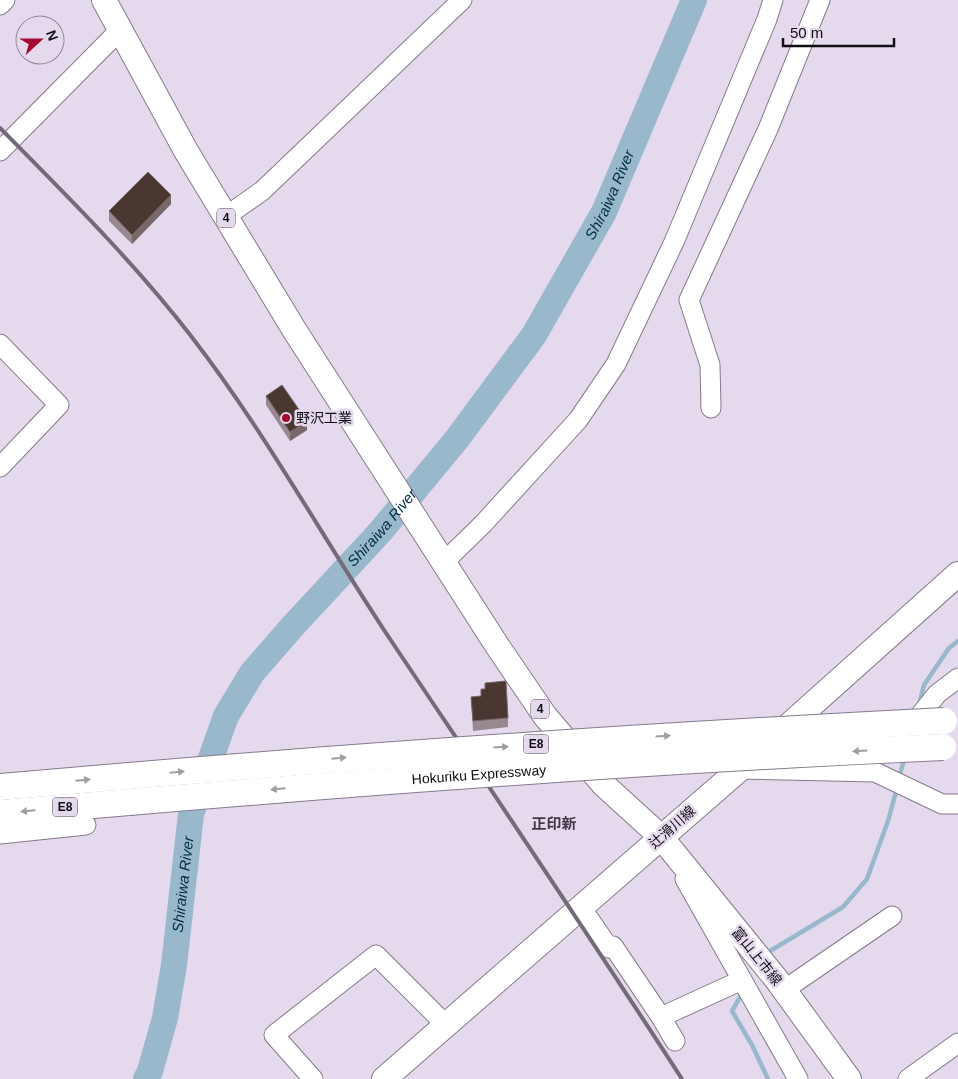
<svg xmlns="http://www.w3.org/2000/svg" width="958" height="1079" viewBox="0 0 958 1079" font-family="Arial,'Noto Sans JP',sans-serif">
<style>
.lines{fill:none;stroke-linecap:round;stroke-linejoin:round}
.stream{stroke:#99b8cb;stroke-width:4.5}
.river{stroke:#99b8cb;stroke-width:26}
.minor-casing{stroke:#857a8d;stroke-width:21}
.major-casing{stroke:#857a8d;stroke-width:26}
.highway-casing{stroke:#857a8d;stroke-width:28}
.minor{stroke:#fff;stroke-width:19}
.major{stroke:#fff;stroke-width:24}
.highway{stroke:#fff;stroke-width:26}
.rail{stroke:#736b79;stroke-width:4}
.highway-bridge-casing{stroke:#857a8d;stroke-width:28;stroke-linecap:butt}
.highway-bridge{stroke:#fff;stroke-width:26}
.wall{fill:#988890}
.shaded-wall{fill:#79686a}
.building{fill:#4b3731;stroke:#79686a}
.oneway{fill:#a09ea1}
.poi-dot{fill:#a50930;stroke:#e5d9ee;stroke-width:2}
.labels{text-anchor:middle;stroke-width:5;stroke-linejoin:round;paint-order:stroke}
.shield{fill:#e5d9ee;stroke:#514a55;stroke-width:1}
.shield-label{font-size:12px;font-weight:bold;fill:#110d14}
.poi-label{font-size:14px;fill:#110d14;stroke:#e5d9ee;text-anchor:start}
.street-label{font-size:14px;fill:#110d14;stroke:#e5d9ee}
.water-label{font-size:15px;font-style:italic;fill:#012e42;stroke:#e5d9ee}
.neighbourhood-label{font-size:15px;font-weight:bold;fill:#413849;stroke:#e5d9ee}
</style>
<rect width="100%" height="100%" fill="#e5d9ee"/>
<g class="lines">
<!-- stream -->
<g class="stream">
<path d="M919,705L924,685L949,648L958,641"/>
<path d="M899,778L905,756"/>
<path d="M766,957L770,951L843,907L867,879L888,821L897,788"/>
<path d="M743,992L732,1011L752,1045L768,1079"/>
</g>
<!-- river -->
<path class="river" id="s1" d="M146,1079L150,1071L165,1018L174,965L191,814L226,716L252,673L292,627L380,532L457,439L534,335L604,212L694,0"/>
<defs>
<g id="minor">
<path d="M0,5L5,0"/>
<path d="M0,151L120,30"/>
<path d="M225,217L262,191L462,0"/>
<path d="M0,344L59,405L0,467"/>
<path d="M711,408L710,365L689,300L768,129L820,0"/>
<path d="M444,562L483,524L578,420L616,364L674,242L767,19L773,0"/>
<path d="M910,728L937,694L958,678"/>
<path d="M740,769L875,772L942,804H958"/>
<path d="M0,834L86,825"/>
<path d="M685,879L798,1079"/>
<path d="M587,916L609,948L613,946L661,1017"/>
<path d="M784,990L892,916"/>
<path d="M675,1041L661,1017L742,980"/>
<path d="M313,1079L274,1035L376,955L446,1025"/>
<path d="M908,1079L958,1043"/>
</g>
<g id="major">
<path d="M104,0L186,151L295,331L498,647L545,716L604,785L661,837L777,980L849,1079"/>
<path d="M384,1079L740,769L958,574"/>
</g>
<g id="highway">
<path d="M0,787L129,776"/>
<path d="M0,813L129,802"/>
</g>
</defs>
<!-- minor casing -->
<use href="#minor" class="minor-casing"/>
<!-- major casing -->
<use href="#major" class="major-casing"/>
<!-- highway casing -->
<use href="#highway" class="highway-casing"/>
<!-- minor -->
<use href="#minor" class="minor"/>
<!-- major -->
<use href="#major" class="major"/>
<!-- highway -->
<use href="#highway" class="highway"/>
<!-- rail -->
<path class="rail" d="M0,128C66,195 134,262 191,336C266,433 324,540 392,642C489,787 587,932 682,1079"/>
<defs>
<g id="highway-bridge">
<path d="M129,776C400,753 672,735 944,721"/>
<path id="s2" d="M129,802C400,779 671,759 943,747"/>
</g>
</defs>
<!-- highway-bridge casing -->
<use href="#highway-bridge" class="highway-bridge-casing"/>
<!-- highway-bridge -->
<use href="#highway-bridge" class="highway-bridge"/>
</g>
<!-- wall -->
<g class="wall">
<path d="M171,204L132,244L109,221V211Z"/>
<path d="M266,396L307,430L290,441L266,405Z"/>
<path d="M481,689L508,718V727L473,731L471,697L481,696Z"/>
</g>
<!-- shaded-wall -->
<g class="shaded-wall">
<path d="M171,195V204L132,244V235Z"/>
<path d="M307,421V430L290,441V432Z"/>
</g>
<!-- building -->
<g class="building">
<path d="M148,172L171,195L132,235L109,211Z"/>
<path d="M282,385L307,421L290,432L266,396Z"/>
<path d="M506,681L508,718L473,721L471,697L481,696V689H485V683Z"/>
</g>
<!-- one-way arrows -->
<defs><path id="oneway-solid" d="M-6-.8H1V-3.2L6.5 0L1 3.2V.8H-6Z" transform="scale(1.25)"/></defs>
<g class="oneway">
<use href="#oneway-solid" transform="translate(663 736) rotate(-4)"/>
<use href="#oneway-solid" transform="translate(501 747) rotate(-4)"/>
<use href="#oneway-solid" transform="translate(860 751) rotate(177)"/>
<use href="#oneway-solid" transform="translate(339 758) rotate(-5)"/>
<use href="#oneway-solid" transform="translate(177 772) rotate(-5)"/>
<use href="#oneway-solid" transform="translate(83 780) rotate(-5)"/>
<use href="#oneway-solid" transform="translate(278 789) rotate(175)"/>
<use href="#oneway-solid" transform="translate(28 811) rotate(175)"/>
</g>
<!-- markers -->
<circle class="poi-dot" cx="286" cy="418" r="5"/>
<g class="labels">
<!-- shield labels -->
<g class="shield">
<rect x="217" y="208.5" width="18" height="19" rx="4"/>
<rect x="531" y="699.5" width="18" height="19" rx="4"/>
<rect x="523.5" y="734.5" width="25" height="19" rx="4"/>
<rect x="52.5" y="797.5" width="25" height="19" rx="4"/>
</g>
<g class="shield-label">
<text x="226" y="222">4</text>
<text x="540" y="713">4</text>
<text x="536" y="748">E8</text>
<text x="65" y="811">E8</text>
</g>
<!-- poi labels -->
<g class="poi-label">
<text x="296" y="423">野沢工業</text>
</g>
<!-- street labels -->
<g class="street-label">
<text dy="5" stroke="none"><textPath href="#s2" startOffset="351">Hokuriku Expressway</textPath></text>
<text transform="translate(672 827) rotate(-41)" y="5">辻滑川線</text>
<text transform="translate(757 956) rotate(51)" y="5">富山上市線</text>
</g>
<!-- water labels -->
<g class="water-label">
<text dy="5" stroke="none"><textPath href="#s1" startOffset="1024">Shiraiwa River</textPath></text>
<text dy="5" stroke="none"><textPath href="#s1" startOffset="619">Shiraiwa River</textPath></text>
<text dy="5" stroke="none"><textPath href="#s1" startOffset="199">Shiraiwa River</textPath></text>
</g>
<!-- neighbourhood labels -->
<g class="neighbourhood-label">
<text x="554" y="829">正印新</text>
</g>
</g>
<!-- north arrow -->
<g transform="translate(40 40) rotate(69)"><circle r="24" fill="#e5d9ee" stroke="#908797"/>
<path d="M0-4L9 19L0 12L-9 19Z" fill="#a50930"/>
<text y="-8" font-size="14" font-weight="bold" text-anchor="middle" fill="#110d14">N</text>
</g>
<!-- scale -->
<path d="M783 38v8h111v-8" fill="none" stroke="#110d14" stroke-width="2.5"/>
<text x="790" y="38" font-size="15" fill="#110d14" stroke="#e5d9ee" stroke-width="4" paint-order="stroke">50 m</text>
</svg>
